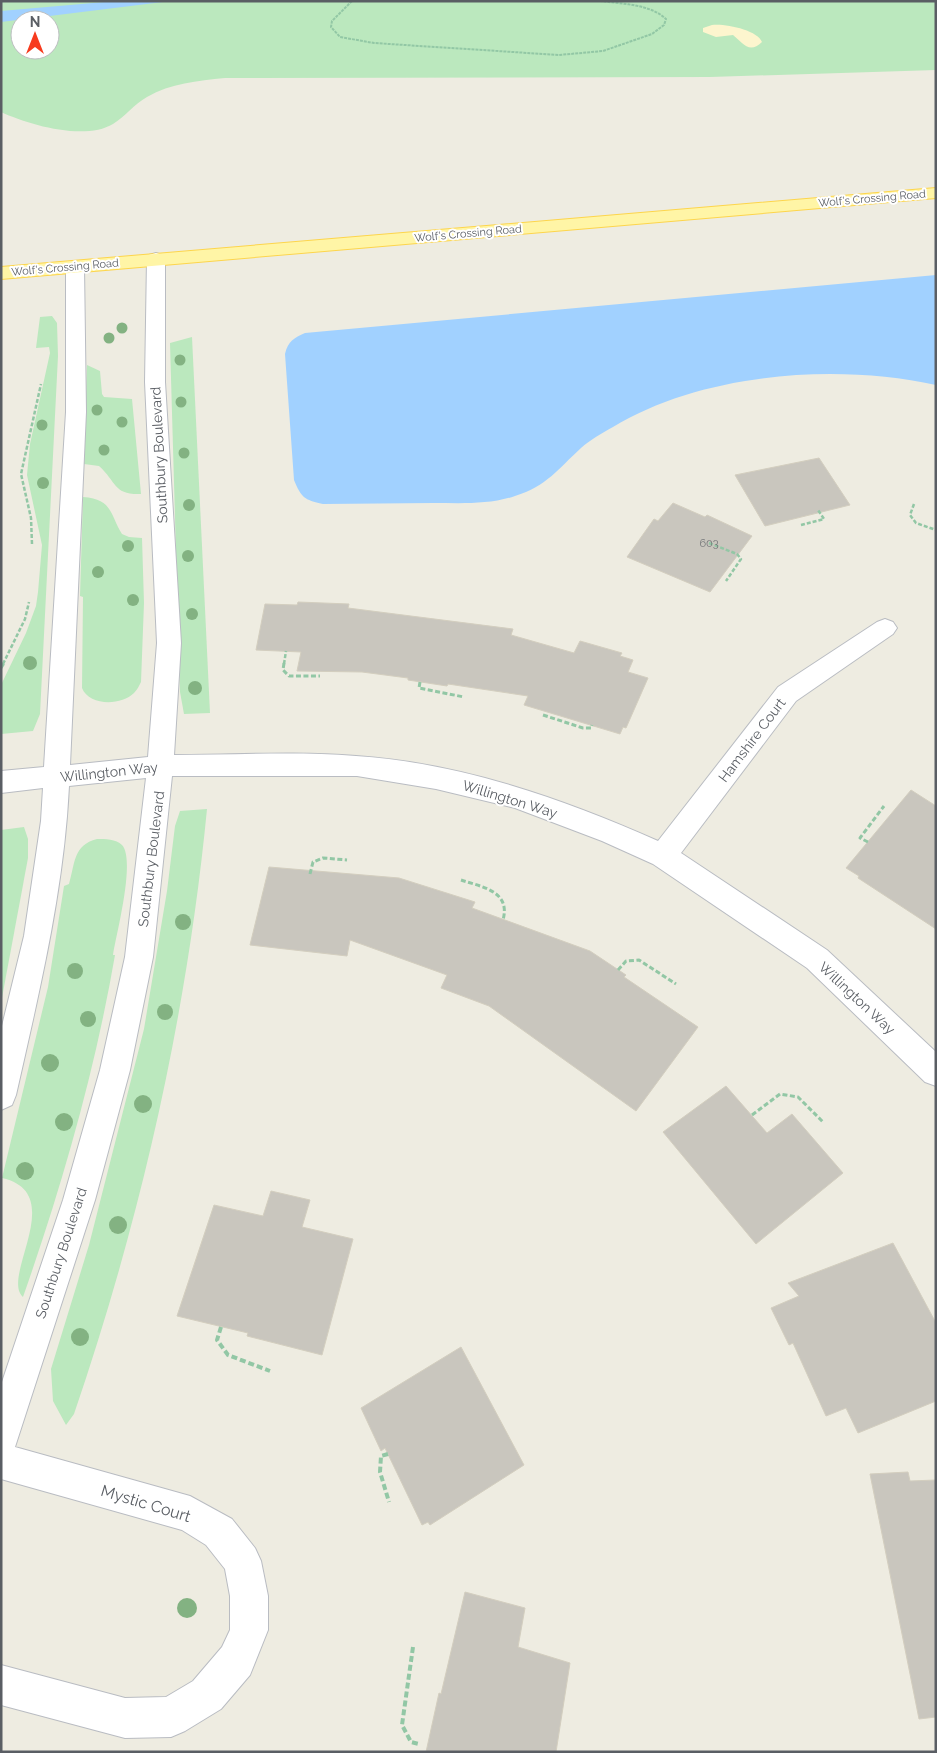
<svg xmlns="http://www.w3.org/2000/svg" width="937" height="1753" viewBox="0 0 937 1753" font-family="Raleway,sans-serif">
<style>
.green{fill:#bbe8be;fill-rule:evenodd}
.sand{fill:#fdf5ce}
.water{fill:#a1d1ff}
.building{fill:#c9c6be;stroke:#d3cebf}
.lines{fill:none;stroke-linecap:round;stroke-linejoin:round}
.minor-casing{stroke:#b9bcc2;stroke-width:2}
.major-casing{stroke:#fdd54c;stroke-width:2}
.path-far3{stroke:#92c7a5;stroke-width:2;stroke-dasharray:3 1;stroke-linecap:butt}
.path-far2{stroke:#92c7a5;stroke-width:2.5;stroke-dasharray:4 2;stroke-linecap:butt}
.path-far1{stroke:#92c7a5;stroke-width:3;stroke-dasharray:5 2.5;stroke-linecap:butt}
.path{stroke:#92c7a5;stroke-width:4;stroke-dasharray:6 3;stroke-linecap:butt}
.minor{fill:#fff;fill-rule:evenodd}
.major{fill:#fff5a6;fill-rule:evenodd}
.tree{fill:#83b282}
.labels{text-anchor:middle;stroke-width:4;stroke-linejoin:round;paint-order:stroke}
.far-street-label{font-size:11px;fill:#5a5e64;stroke:#fff}
.number-label{font-size:11px;fill:#76787a}
.street-label{font-size:14px;fill:#5a5e64;stroke:#fff}
.near-street-label{font-size:16px;fill:#5a5e64;stroke:#fff}
</style>
<rect width="100%" height="100%" fill="#eeece1"/>
<!-- green -->
<g class="green">
<path d="M1,1H936V70L710,77L225,78C197,81 171,83 147,97C134,104 125,117 113,124C85,141 29,125 1,112ZM20,20H50V50H20Z"/>
<path d="M52,316L57,323L58,356L40,714L33,731L1,734V685L26,633L36,606L38,592L42,545L27,475L30,444L50,353L49,347L36,348L40,317Z"/>
<path d="M192,337L210,713L184,714L180,692L170,343Z"/>
<path d="M87,365L100,371L102,394L104,397L132,399L141,494C113,495 117,482 99,466L84,464Z"/>
<path d="M83,497C113,499 110,515 122,534L129,537L142,538L144,603L141,682C139,686 137,690 134,693C121,706 89,706 82,688L83,597L80,596Z"/>
<path d="M207,809C187,1015 141,1218 74,1414L66,1425L53,1401L51,1369L89,1245L144,1029L167,891L175,826L180,811Z"/>
<path d="M24,827L28,839V858L1,1003V830Z"/>
<path d="M97,839C105,839 116,839 122,845C136,860 116,935 113,955H115C95,1071 62,1186 23,1297C0,1277 69,1193 2,1178L48,987L64,886L69,884C75,864 73,845 97,839Z"/>
</g>
<!-- sand -->
<path class="sand" d="M712,25C724,23 758,30 762,42C749,55 742,42 733,35L716,37L703,32V28Z"/>
<!-- water -->
<g class="water">
<path d="M116,1H171L1,22V11Z"/>
<path d="M936,275V385C835,363 702,373 613,427C602,433 590,440 581,448C558,469 547,486 515,496C489,505 460,503 433,503C396,503 360,504 323,504C304,500 301,497 294,480L285,354C288,341 294,338 305,333Z"/>
</g>
<!-- building -->
<g class="building">
<path d="M819,458L850,505L765,526L735,475Z"/>
<path d="M673,503L705,517L707,515L752,536L710,592L627,557L654,519L658,521Z"/>
<path d="M298,602L349,604L348,608L513,629L511,635L574,653L580,641L622,653L620,656L633,660L628,672L648,678L626,728L623,727L620,734L524,705L528,696L448,684L447,686L408,680V678L362,672L297,671L301,652L256,650L265,604L297,605Z"/>
<path d="M911,790L936,806V929L858,878L859,876L846,868Z"/>
<path d="M269,867L399,878L475,902L472,908L590,951L626,975L624,977L698,1027L636,1111L489,1006L441,988L447,975L350,940L347,956L250,945Z"/>
<path d="M726,1086L767,1133L792,1114L843,1173L756,1244L663,1132Z"/>
<path d="M271,1191L310,1200L302,1227L353,1239L322,1355L247,1336L248,1333L177,1316L214,1205L263,1216Z"/>
<path d="M893,1243L936,1323V1401L858,1433L846,1408L826,1416L793,1343L789,1345L771,1308L799,1296L788,1283Z"/>
<path d="M461,1347L524,1465L430,1525L428,1522L422,1525L385,1448L381,1451L361,1408Z"/>
<path d="M908,1472L910,1481L936,1480V1717L919,1719L870,1474Z"/>
<path d="M465,1592L525,1608L518,1647L570,1663L556,1752H426L439,1693L441,1694Z"/>
</g>
<g class="lines">
<defs>
<path id="minor" d="M156,253L163,255L165,259V382L181,643L174,755C234,755 296,751 356,756C461,763 564,799 658,841L778,687L877,622L885,619L893,622L897,628L893,634L796,701L681,853L827,950L936,1052V1086L925,1082L807,968L653,864L602,841L515,808L436,789L357,776H172L153,957L130,1070L95,1200L15,1447L190,1496L232,1519L255,1548L261,1561L268,1596V1630L250,1675L221,1709L185,1731L171,1737L125,1738L1,1705V1665L125,1698L166,1697L193,1681L222,1647L230,1630V1596L225,1569L206,1545L182,1530L1,1479V1385L63,1200L100,1070L125,957L146,778L69,786C64,891 39,993 16,1095L12,1105L1,1110V1030L24,936L41,821L43,788L1,793V771L44,767L66,412V266L68,262H82L84,266L86,412L70,765L148,757L157,643L145,382L147,259L149,255Z"/>
<path id="major" d="M936,188V198L1,279V267Z"/>
</defs>
<!-- minor casing -->
<use href="#minor" class="minor-casing"/>
<!-- major casing -->
<use href="#major" class="major-casing"/>
<!-- path-far3 -->
<path class="path-far3" d="M352,1L332,21L331,27L340,37L374,43L559,55L603,51L652,34L664,25L666,19C650,4 622,4 601,1"/>
<!-- path-far2 -->
<g class="path-far2">
<path d="M914,504L910,515L916,523L936,530"/>
<path d="M801,525L824,519L818,510"/>
<path d="M709,543L737,554L741,559L726,581"/>
<path d="M32,544L31,518L21,474L41,384"/>
<path d="M3,664L25,619L29,602"/>
<path d="M284,664L286,651"/>
</g>
<!-- path-far1 -->
<g class="path-far1">
<path d="M284,663L283,670L289,676H320"/>
<path d="M1,668L4,663"/>
<path d="M420,682L419,688L464,697"/>
<path d="M543,715L583,728H591L592,725"/>
<path d="M868,842L860,838L884,806"/>
<path d="M310,874L313,862L323,858L347,860"/>
<path d="M461,880C482,887 511,891 503,920"/>
<path d="M618,970L626,961L639,960L676,984"/>
<path d="M752,1115L780,1094L798,1097L823,1122"/>
</g>
<!-- path -->
<g class="path">
<path d="M221,1327L217,1340L228,1355L270,1371"/>
<path d="M388,1454L381,1456L380,1472L389,1502"/>
<path d="M413,1647L402,1725L411,1742L419,1744"/>
</g>
<!-- minor -->
<use href="#minor" class="minor"/>
<!-- major -->
<use href="#major" class="major"/>
</g>
<!-- trees -->
<g class="tree">
<circle cx="122" cy="328" r="5.5"/>
<circle cx="109" cy="338" r="5.5"/>
<circle cx="180" cy="360" r="5.5"/>
<circle cx="181" cy="402" r="5.5"/>
<circle cx="97" cy="410" r="5.5"/>
<circle cx="122" cy="422" r="5.5"/>
<circle cx="42" cy="425" r="5.5"/>
<circle cx="104" cy="450" r="5.5"/>
<circle cx="184" cy="453" r="5.5"/>
<circle cx="43" cy="483" r="6"/>
<circle cx="189" cy="505" r="6"/>
<circle cx="128" cy="546" r="6"/>
<circle cx="188" cy="556" r="6"/>
<circle cx="98" cy="572" r="6"/>
<circle cx="133" cy="600" r="6"/>
<circle cx="192" cy="614" r="6"/>
<circle cx="30" cy="663" r="7"/>
<circle cx="195" cy="688" r="7"/>
<circle cx="183" cy="922" r="8"/>
<circle cx="75" cy="971" r="8"/>
<circle cx="165" cy="1012" r="8"/>
<circle cx="88" cy="1019" r="8"/>
<circle cx="50" cy="1063" r="9"/>
<circle cx="143" cy="1104" r="9"/>
<circle cx="64" cy="1122" r="9"/>
<circle cx="25" cy="1171" r="9"/>
<circle cx="118" cy="1225" r="9"/>
<circle cx="80" cy="1337" r="9"/>
<circle cx="187" cy="1608" r="10"/>
</g>
<g class="labels">
<!-- far-street labels -->
<g class="far-street-label">
<text transform="translate(872 198) rotate(-5)" y="4">Wolf's Crossing Road</text>
<text transform="translate(468 233) rotate(-5)" y="4">Wolf's Crossing Road</text>
<text transform="translate(65 267) rotate(-5)" y="4">Wolf's Crossing Road</text>
</g>
<!-- number labels -->
<g class="number-label">
<text x="709" y="547">603</text>
</g>
<!-- street labels -->
<g class="street-label">
<text transform="translate(159 455) rotate(-93)" y="5">Southbury Boulevard</text>
<text transform="translate(752 740) rotate(-53)" y="5">Hamshire Court</text>
<text transform="translate(109 772) rotate(-6)" y="5">Willington Way</text>
<text transform="translate(510 799) rotate(17)" y="5">Willington Way</text>
<text transform="translate(151 859) rotate(-83)" y="5">Southbury Boulevard</text>
<text transform="translate(857 998) rotate(43)" y="5">Willington Way</text>
<text transform="translate(61 1253) rotate(-72)" y="5">Southbury Boulevard</text>
</g>
<!-- near-street labels -->
<g class="near-street-label">
<text transform="translate(146 1503) rotate(17)" y="6">Mystic Court</text>
</g>
</g>
<!-- border -->
<rect width="937" height="1753" fill="none" stroke="#5a5e64" stroke-width="5"/>
<!-- north arrow -->
<g transform="translate(35 35)"><circle r="24" fill="#ffffff" stroke="#bdbfc1"/>
<path d="M0-4L9 19L0 12L-9 19Z" fill="#f73b1e"/>
<text y="-8" font-size="14" font-weight="bold" text-anchor="middle" fill="#5a5e64">N</text>
</g>
</svg>
